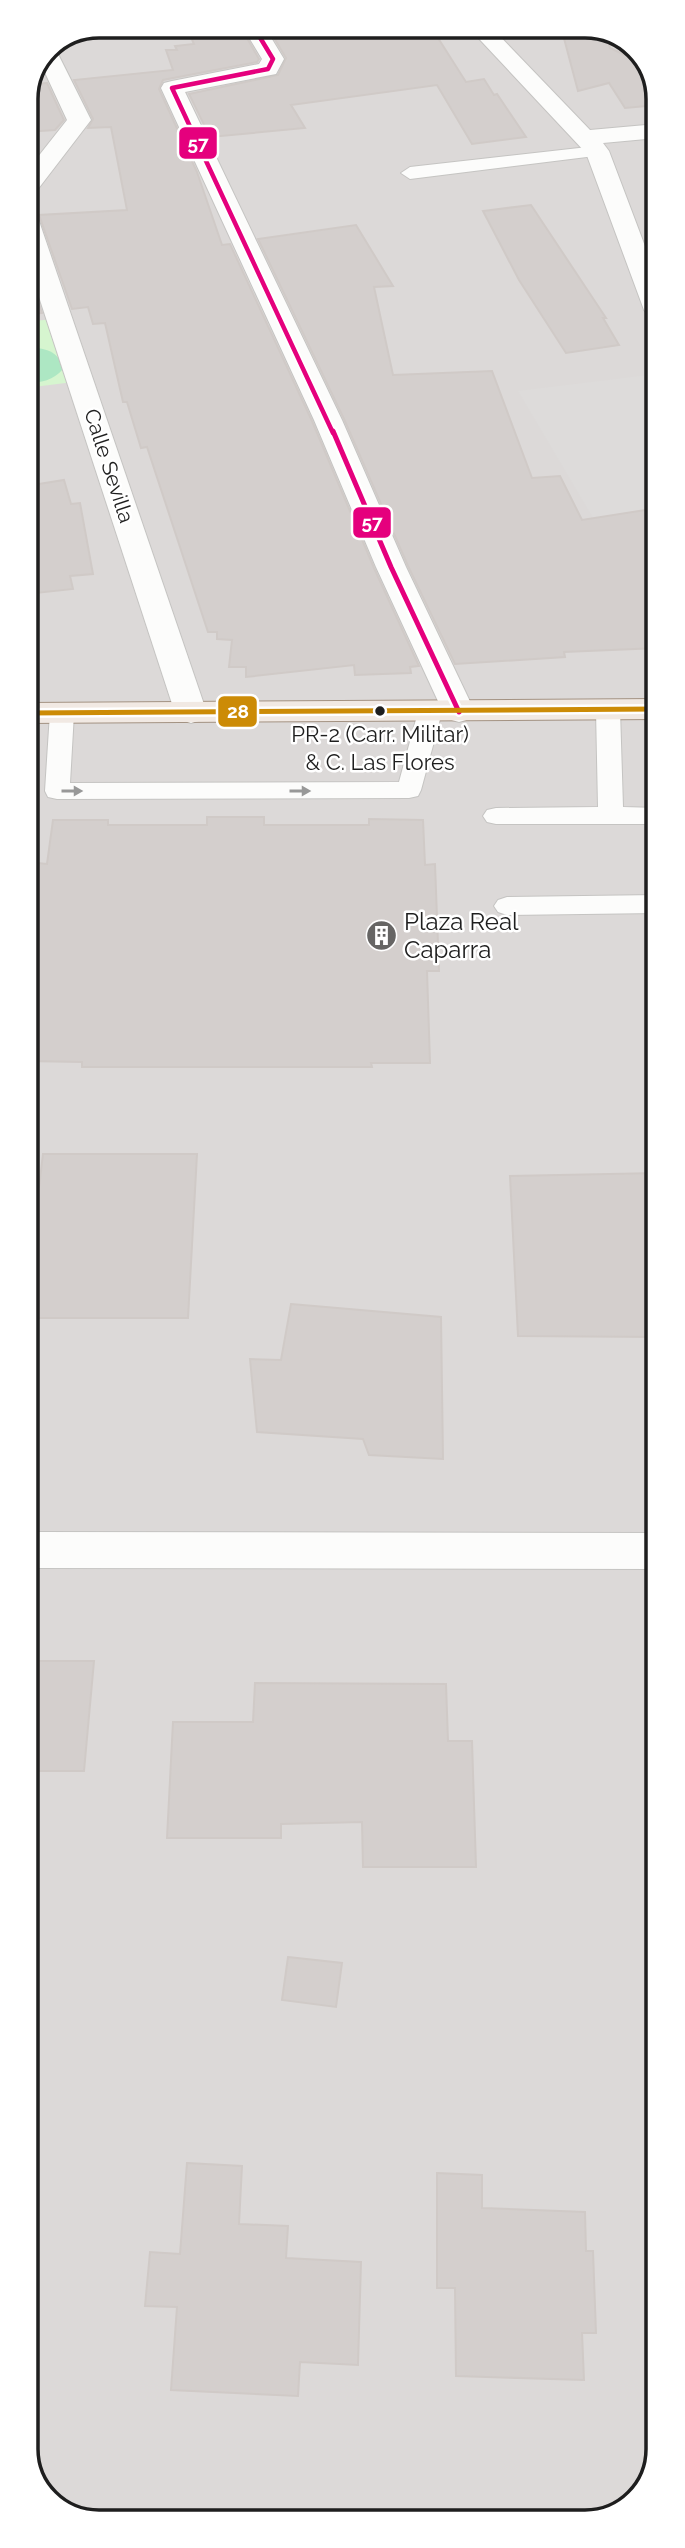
<svg xmlns="http://www.w3.org/2000/svg" width="685" height="2548" viewBox="0 0 685 2548" font-family="Raleway,sans-serif">
<style>
.residential{fill:#dcd9d8}
.park{fill:#d6f5cf}
.pitch{fill:#ade7c3}
.parking{fill:#dddbda}
.building{fill:#d4cfcd;stroke:#d0cac7;stroke-width:2}
.lines{fill:none;stroke-linecap:round;stroke-linejoin:round}
.lane-casing{stroke:#c5c4c2;stroke-width:2}
.street-casing{stroke:#c5c4c2;stroke-width:2}
.primary-casing{stroke:#a39282;stroke-width:2}
.lane{fill:#fcfcfb;fill-rule:evenodd}
.street{fill:#fcfcfb;fill-rule:evenodd}
.primary{fill:#f1e9e3;fill-rule:evenodd}
.bus-1-far1-casing{stroke:#fff;stroke-width:8}
.bus-1-casing{stroke:#fff;stroke-width:10}
.bus-2-casing{stroke:#fff;stroke-width:10}
.bus-1-far1{stroke:#e5007d;stroke-width:4.5}
.bus-1{stroke:#e5007d;stroke-width:5}
.bus-2{stroke:#cc8b06;stroke-width:5}
.oneway{fill:#989898}
.bus-dot{fill:#1e1e1e;stroke:#fff;stroke-width:2.5}
.labels{text-anchor:middle;stroke-width:5;stroke-linejoin:round;paint-order:stroke}
.far-street-label{font-size:21px;fill:#1e1e1e;stroke:#fff}
.bus-label{font-size:22px;fill:#1e1e1e;stroke:#fff}
.poi-label{font-size:24px;fill:#1e1e1e;stroke:#fff;text-anchor:start}
.rim{fill:none;stroke:#1e1e1e;stroke-width:3.5}
.line-badge{stroke:#fff;stroke-width:2.5}
.badge-label{font-size:19px;text-anchor:middle;font-weight:bold;fill:#fff}
</style>
<rect width="100%" height="100%" fill="#ede9e6"/>
<!-- residential -->
<path class="residential" d="M99,26L595,27L634,45L657,85L659,2449L641,2497L600,2520L90,2521L51,2503L28,2463L26,99L48,47Z"/>
<!-- park -->
<path class="park" d="M53,319L73,382L26,388V322Z"/>
<!-- pitch -->
<path class="pitch" d="M26,347C44,348 59,350 63,369C54,380 41,383 26,383Z"/>
<!-- parking -->
<path class="parking" d="M657,374L658,508L593,518L518,391Z"/>
<!-- building -->
<g class="building">
<path d="M223,26H240L259,59L257,62L163,80L159,89L197,172L222,245L230,244L312,421L374,568L419,666L410,667L411,673L355,675L354,665L246,677V667H229L232,640L217,639V632H208L147,447L141,448L127,402H123L105,323L93,324L88,307L72,309L39,215L127,210L111,127L88,128L93,119L74,80L173,70L166,50H177L175,46L194,44L190,35L225,31Z"/>
<path d="M267,26L431,27L466,82L484,79L494,95L497,94L526,137L472,144L437,85L291,105L305,128L210,137L189,94L278,75L286,58Z"/>
<path d="M561,27H595L605,31L610,48L646,65L657,85V105L625,108L609,83L578,91Z"/>
<path d="M47,83L64,120L55,130L26,132V99L33,84Z"/>
<path d="M531,205L606,318H603L619,345L566,353L519,280L483,211Z"/>
<path d="M356,225L393,286L374,287L393,375L492,371L532,478L560,476L582,520L658,508V648L564,652L565,657L455,664L408,566L344,419L258,239Z"/>
<path d="M26,267L42,313L26,315Z"/>
<path d="M64,480L71,504L80,503L93,574L70,576L73,589L27,594L26,486Z"/>
<path d="M207,817H264V825H369V819L423,820L425,865L435,864L439,971H427L430,1063H371L372,1067H82V1062L27,1061V1029L32,980H27V957L38,863L47,864L53,820H108V825H207Z"/>
<path d="M43,1154H197L188,1318H27V1226L31,1187H39Z"/>
<path d="M658,1173V1337L518,1336L510,1176Z"/>
<path d="M291,1304L441,1317L443,1459L369,1455L363,1439L257,1432L250,1359L281,1360Z"/>
<path d="M27,1661H94L84,1771H27Z"/>
<path d="M255,1683L446,1684L448,1741H472L476,1867H363L362,1822L281,1824V1838H167L173,1722H253Z"/>
<path d="M288,1957L342,1963L336,2007L282,2000Z"/>
<path d="M187,2163L242,2166L239,2224L288,2226L286,2258L361,2262L358,2365L300,2362L298,2396L171,2390L177,2307L145,2306L150,2252L180,2254Z"/>
<path d="M437,2173L482,2175V2208L585,2212L586,2251H593L596,2333H582L584,2380L456,2376L455,2288H437Z"/>
</g>
<g class="lines">
<defs>
<g id="lane">
<path d="M597,146L603,147L606,151L603,155L410,179L401,173L410,167Z"/>
<path d="M608,702L616,705L620,710L623,807L658,808V824H496L487,822L483,816L487,810L496,808L598,807L596,710L600,705Z"/>
<path d="M430,704L438,707L442,712L421,790L418,796L409,798L57,799L48,797L45,791L50,713L54,708L62,705L70,708L74,713L70,783L399,782L418,712L422,707Z"/>
<path d="M658,895V913L507,915L498,912L494,906L498,900L507,897Z"/>
</g>
<g id="street">
<path d="M242,26H264L284,59L276,74L185,92L342,420L406,567L475,712L470,719L459,722L448,719L443,712L376,567L314,420L161,88L164,83L172,81L259,64L262,59Z"/>
<path d="M468,27H491L590,130L657,124V138L603,143L609,151L657,278V318L648,315L644,310L586,153Z"/>
<path d="M50,46L57,52L91,120L35,193L26,195V172L67,120L41,64Z"/>
<path d="M26,211L35,213L38,218L207,713L202,720L191,723L180,720L175,713L26,257Z"/>
<path d="M27,1532L658,1533V1569L27,1568Z"/>
</g>
<path id="primary" d="M658,699V719L27,723V703Z"/>
</defs>
<!-- lane casing -->
<use href="#lane" class="lane-casing"/>
<!-- street casing -->
<use href="#street" class="street-casing"/>
<!-- primary casing -->
<use href="#primary" class="primary-casing"/>
<!-- lane -->
<use href="#lane" class="lane"/>
<!-- street -->
<use href="#street" class="street"/>
<!-- primary -->
<use href="#primary" class="primary"/>
<defs>
<path id="bus-1-far1" d="M253,26L273,59L268,69L172,88L333,433"/>
<path id="bus-1" d="M333,431L391,567L459,712"/>
<path id="bus-2" d="M27,713L658,709"/>
</defs>
<!-- bus-1-far1 casing -->
<use href="#bus-1-far1" class="bus-1-far1-casing"/>
<!-- bus-1 casing -->
<use href="#bus-1" class="bus-1-casing"/>
<!-- bus-2 casing -->
<use href="#bus-2" class="bus-2-casing"/>
<!-- bus-1-far1 -->
<use href="#bus-1-far1" class="bus-1-far1"/>
<!-- bus-1 -->
<use href="#bus-1" class="bus-1"/>
<!-- bus-2 -->
<use href="#bus-2" class="bus-2"/>
</g>
<!-- one-way arrows -->
<defs><path id="oneway-solid" d="M-6-.8H1V-3.2L6.5 0L1 3.2V.8H-6Z" transform="scale(1.75)"/></defs>
<g class="oneway">
<use href="#oneway-solid" transform="translate(72 791)"/>
<use href="#oneway-solid" transform="translate(300 791)"/>
</g>
<!-- icons -->
<defs>
<symbol id="building-disc" viewBox="-11 -11 22 22"><circle r="9.5" fill="#666564" stroke="#fff"/><path d="M-4-6H4V6H1V3H-1V6H-4ZM-2.5-4.3h1.7v1.8h-1.7ZM.8-4.3h1.7v1.8H.8ZM-2.5-1h1.7V.8h-1.7ZM.8-1h1.7V.8H.8Z" fill="#fff"/></symbol>
</defs>
<g fill-rule="evenodd">
<use href="#building-disc" x="364" y="918" width="35" height="35"/>
</g>
<!-- markers -->
<circle class="bus-dot" cx="380" cy="711" r="6"/>
<g class="labels">
<!-- far-street labels -->
<g class="far-street-label">
<text transform="translate(109 466) rotate(72)" y="7">Calle Sevilla</text>
</g>
<!-- bus labels -->
<g class="bus-label">
<text x="380" y="742">PR-2 (Carr. Militar)<tspan x="380" dy="28">&amp; C. Las Flores</tspan></text>
</g>
<!-- poi labels -->
<g class="poi-label">
<text x="404" y="930">Plaza Real<tspan x="404" dy="28">Caparra</tspan></text>
</g>
</g>
<!-- crop -->
<path d="M0 0H685V2548H0ZM99 38H585A61 61 0 0 1 646 99V2449A61 61 0 0 1 585 2510H99A61 61 0 0 1 38 2449V99A61 61 0 0 1 99 38Z" fill="#fff" fill-rule="evenodd"/>
<path class="rim" d="M99 38H585A61 61 0 0 1 646 99V2449A61 61 0 0 1 585 2510H99A61 61 0 0 1 38 2449V99A61 61 0 0 1 99 38Z"/>
<g class="line-badge">
<rect x="178" y="126" width="40" height="34" rx="7" fill="#e5007d"/>
<rect x="352" y="506" width="40" height="33" rx="7" fill="#e5007d"/>
<rect x="217" y="695" width="41" height="33" rx="7" fill="#cc8b06"/>
</g>
<g class="badge-label">
<text x="198" y="150">57</text>
<text x="372" y="529">57</text>
<text x="238" y="718">28</text>
</g>
</svg>
